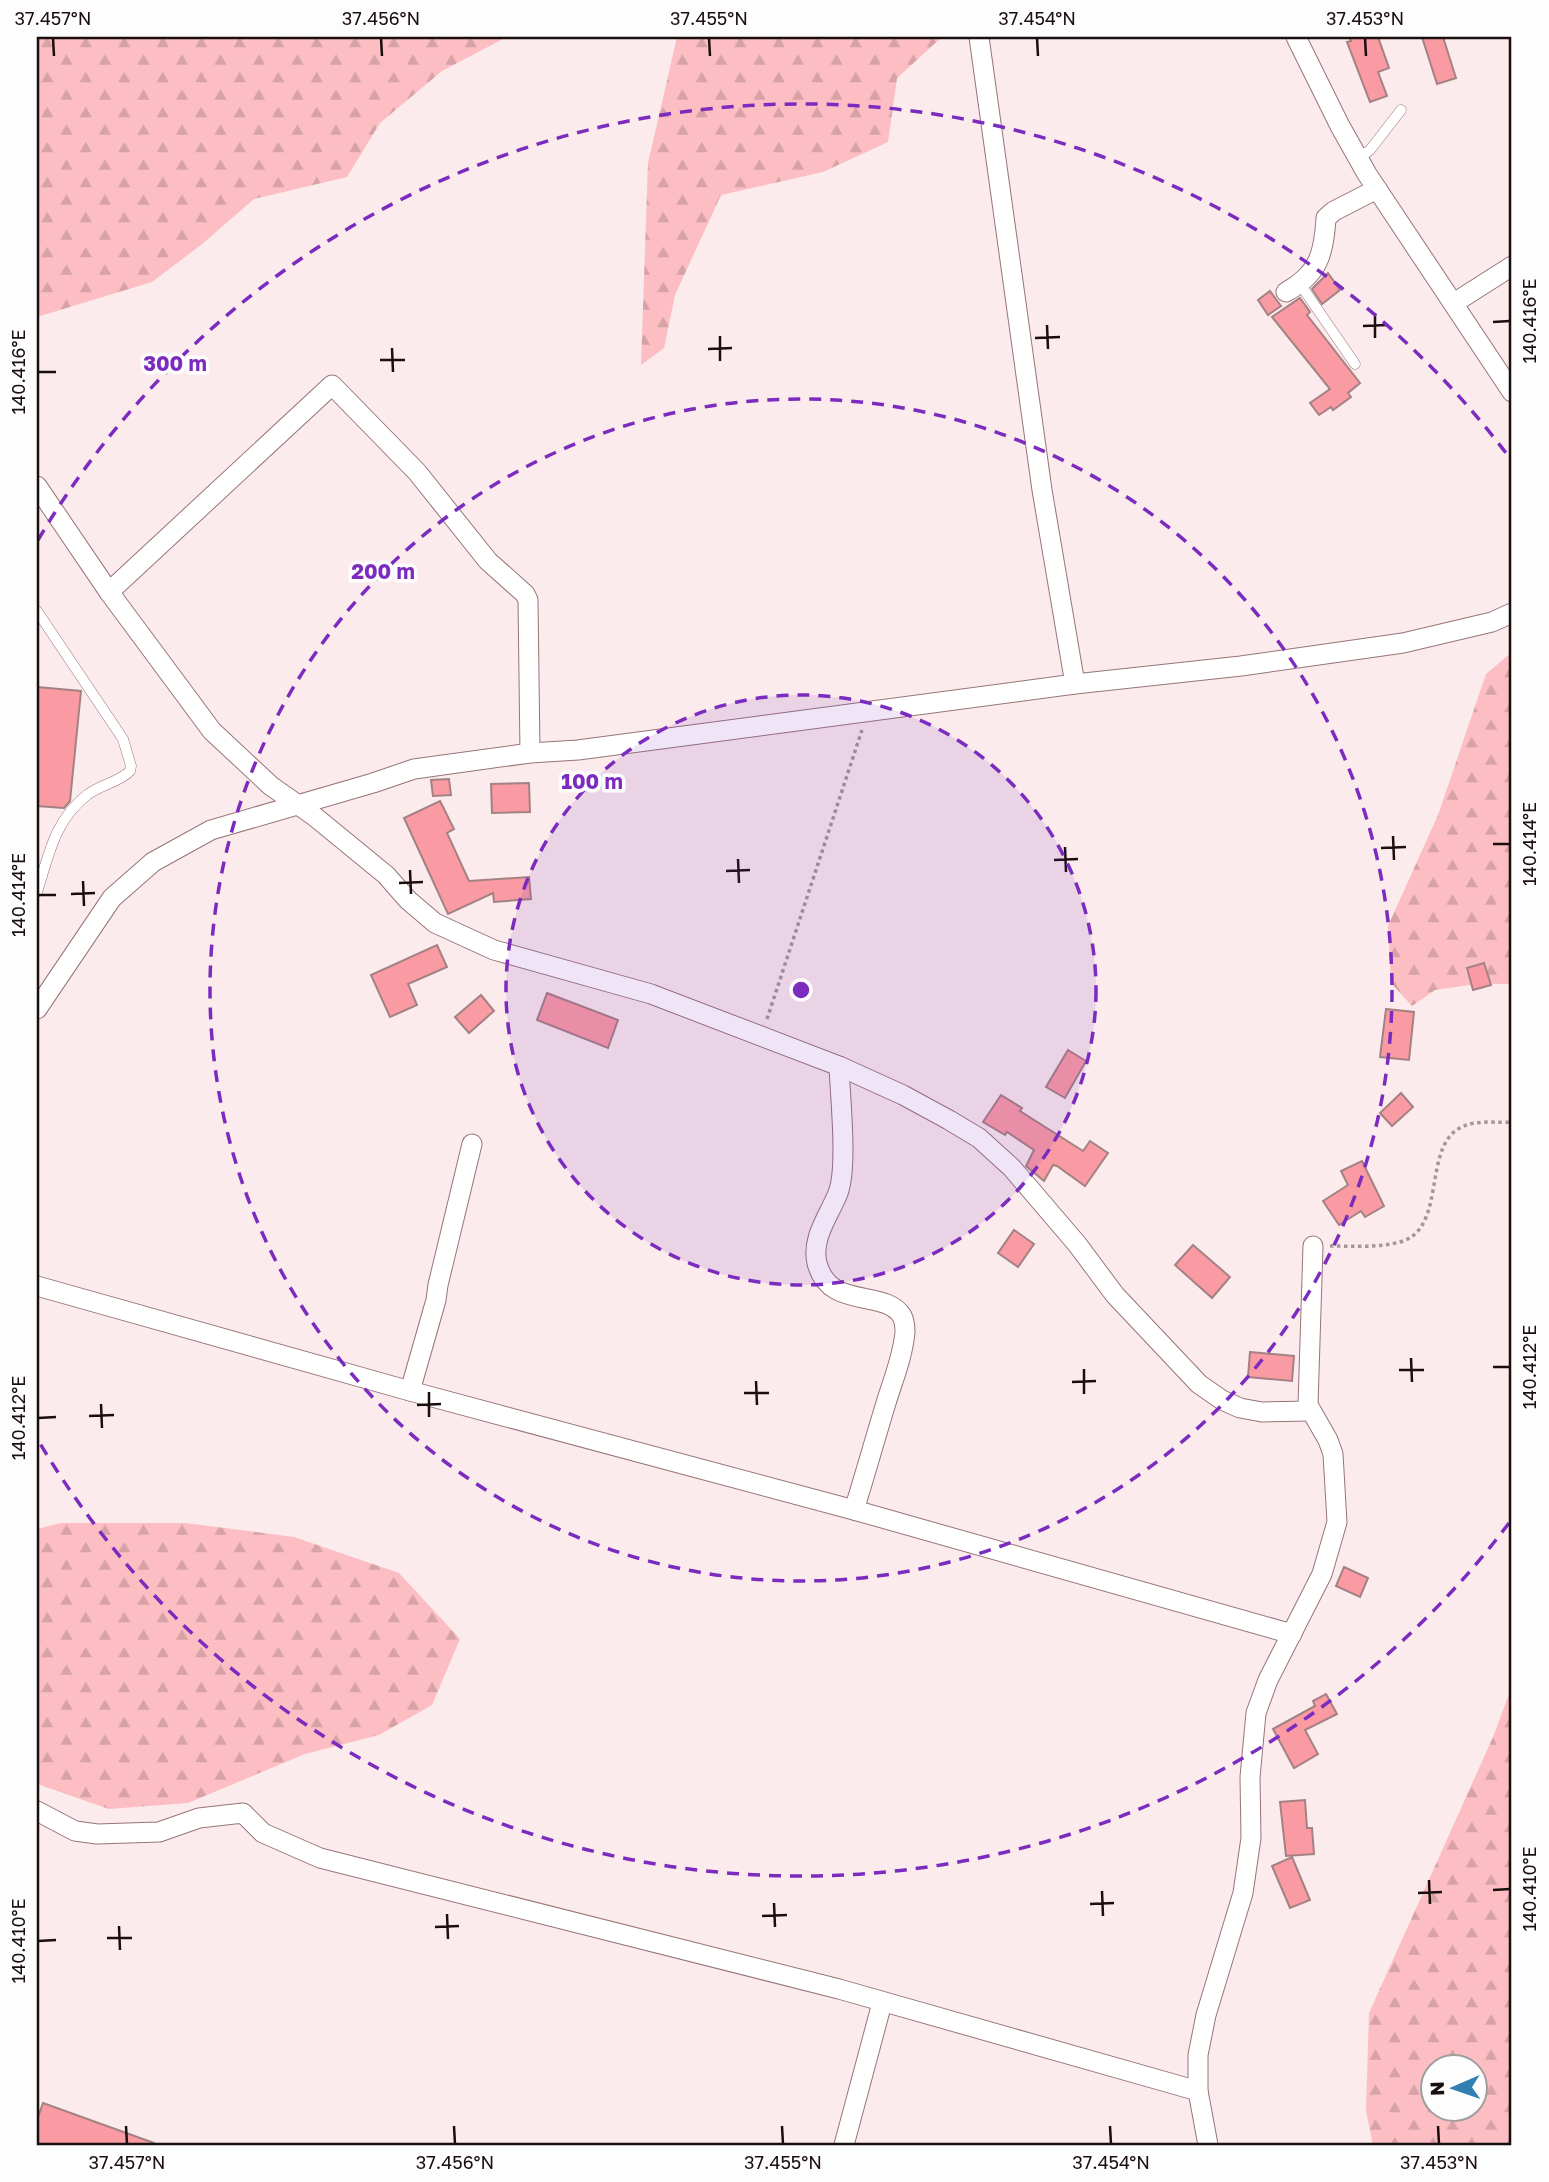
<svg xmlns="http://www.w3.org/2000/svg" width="1549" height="2182" viewBox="0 0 1549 2182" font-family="'Golos Text',sans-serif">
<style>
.forest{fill:url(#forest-firs);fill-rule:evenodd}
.building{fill:#fa9ba3;stroke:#a48183;stroke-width:2}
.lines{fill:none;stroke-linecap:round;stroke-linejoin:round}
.lane-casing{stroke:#977577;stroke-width:11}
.street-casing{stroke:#977577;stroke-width:21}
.path{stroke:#a49697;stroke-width:3.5;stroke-dasharray:3.5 3.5;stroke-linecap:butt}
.lane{stroke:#fff;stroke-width:10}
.street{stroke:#fff;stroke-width:19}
.ticks{fill:none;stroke:#1a0e0f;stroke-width:2.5}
.ring{fill:none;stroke:#7b2cbf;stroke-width:3.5;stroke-dasharray:12 9}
.centre{fill:#7b2cbf;stroke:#fdfdfd;stroke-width:3.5}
.ring-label{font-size:21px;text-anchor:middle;font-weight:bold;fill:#7b2cbf;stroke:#fdfdfd;stroke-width:7;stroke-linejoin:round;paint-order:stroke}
.neatline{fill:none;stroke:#1a0e0f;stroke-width:2.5}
.ticks-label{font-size:18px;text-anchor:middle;fill:#1a0e0f}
</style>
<defs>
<pattern id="forest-firs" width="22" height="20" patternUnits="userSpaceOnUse" patternTransform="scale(1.75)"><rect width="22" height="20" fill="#fcbec2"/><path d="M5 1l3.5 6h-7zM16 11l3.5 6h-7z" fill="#d7a2a6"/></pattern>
</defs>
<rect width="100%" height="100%" fill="#fbebec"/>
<!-- forest -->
<g class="forest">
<path d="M37,37H507L442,71L380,123L347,177L254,199L201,245L152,282L37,317Z"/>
<path d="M677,37H942L897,78L888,142L823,172L721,195L675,295L664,348L641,365L648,163Z"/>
<path d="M1512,652V984H1477L1435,990L1412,1006L1391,983L1388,926L1438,815L1486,674Z"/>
<path d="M61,1523H185L294,1537L399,1573L460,1639L432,1705L379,1735L305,1754L188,1803L109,1809L37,1784V1529Z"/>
<path d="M1512,1686V2145H1373L1366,2111L1369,2013L1493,1737ZM1476,2066V2108H1434V2066Z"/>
</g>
<!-- building -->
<g class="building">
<path d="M1349,37H1378L1389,68L1378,72L1387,96L1370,102L1347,42L1351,41Z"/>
<path d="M1422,37H1443L1456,78L1437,84Z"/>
<path d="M1328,273L1340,290L1322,304L1312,289Z"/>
<path d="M1270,291L1281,306L1268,315L1258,300Z"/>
<path d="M1300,298L1310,312L1307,315L1360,383L1348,393L1351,397L1333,410L1331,407L1319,415L1310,403L1330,389L1272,317Z"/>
<path d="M37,687L81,691L70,801L64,808L37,806Z"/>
<path d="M449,779L451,795L433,796L431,780Z"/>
<path d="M529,783L530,812L492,813L491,784Z"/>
<path d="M440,801L454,829L447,833L469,881L529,877L531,899L494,902L493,893L448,914L404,818Z"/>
<path d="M437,945L447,967L408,984L417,1005L390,1017L371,975Z"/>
<path d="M1484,963L1491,985L1473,990L1467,968Z"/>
<path d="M547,993L618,1020L608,1048L537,1020Z"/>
<path d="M481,995L494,1011L469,1033L455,1017Z"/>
<path d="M1386,1009L1414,1012L1409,1060L1380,1057Z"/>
<path d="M1068,1050L1086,1061L1065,1098L1046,1087Z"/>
<path d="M1401,1093L1413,1107L1392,1126L1380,1113Z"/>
<path d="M1001,1095L1022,1108L1020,1111L1083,1151L1090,1141L1108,1153L1085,1186L1057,1166L1053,1165L1044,1181L1026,1166L1034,1150L1007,1132L1005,1135L983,1122Z"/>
<path d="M1362,1161L1384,1206L1365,1217L1361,1211L1339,1225L1323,1201L1348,1185L1341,1171Z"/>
<path d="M1014,1230L1034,1244L1018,1267L998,1253Z"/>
<path d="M1193,1245L1230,1277L1212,1298L1175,1265Z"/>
<path d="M1250,1352L1294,1356L1292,1381L1248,1377Z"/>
<path d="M1344,1567L1368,1578L1360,1597L1336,1586Z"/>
<path d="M1326,1694L1337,1714L1305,1730L1318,1754L1294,1768L1273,1729L1315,1706L1313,1701Z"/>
<path d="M1305,1800L1307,1828H1312L1314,1854L1286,1856L1280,1802Z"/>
<path d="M1292,1857L1310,1900L1290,1908L1272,1866Z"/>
<path d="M43,2103L154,2143V2145H37V2120Z"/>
</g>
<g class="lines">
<defs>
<g id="lane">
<path d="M1359,158L1370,150L1401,110"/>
<path d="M1300,284L1355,364"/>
<path d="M37,611L123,739L131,766L130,771C118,783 101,784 87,795C54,821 49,855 37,892"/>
</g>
<g id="street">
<path d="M979,37L1042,490L1075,684"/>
<path d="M1296,37L1340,126L1367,174L1512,392"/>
<path d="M1286,292C1319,274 1324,253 1326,218L1334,211L1377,189"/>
<path d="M1454,303L1512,266"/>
<path d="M37,486L109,592L212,731L271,786L314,816L386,875L408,900L435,923L494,950L651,994L839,1066L903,1095L949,1120L979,1138L1012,1168L1077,1244L1115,1295L1199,1384L1222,1400L1240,1408L1262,1412L1310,1411"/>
<path d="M109,592L332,385L417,472L488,561L525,594L528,600L530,753"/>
<path d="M37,1009L112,898L153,862L211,830L373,783L414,769L530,753L578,750L1075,684L1241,666L1403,643L1492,622L1512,613"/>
<path d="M839,1066C840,1096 848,1167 838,1193C829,1216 811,1238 817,1263C829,1311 885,1288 902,1316C904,1320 905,1327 905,1332C903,1356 893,1380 886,1403C875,1439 865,1475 854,1510"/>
<path d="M37,1286L410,1391L854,1510L1292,1634"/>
<path d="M410,1391L436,1300L438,1285L472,1144"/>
<path d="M37,1811L75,1831L97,1834L159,1832L199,1818L243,1813L263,1833L320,1858L839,1989L1198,2091"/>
<path d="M844,2145L882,2003"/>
<path d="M1208,2145L1198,2091V2055L1206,2015L1243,1893L1251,1838L1250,1777L1256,1713L1268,1680L1322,1574L1337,1522L1333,1454L1328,1440L1308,1405L1313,1246"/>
</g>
</defs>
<!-- lane casing -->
<use href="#lane" class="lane-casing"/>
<!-- street casing -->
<use href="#street" class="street-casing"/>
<!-- path -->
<g class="path">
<path d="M767,1019L862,730"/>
<path d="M1330,1246C1352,1246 1377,1248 1400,1242C1449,1229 1420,1143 1464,1126C1477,1120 1498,1123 1512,1122"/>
</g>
<!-- lane -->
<use href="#lane" class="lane"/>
<!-- street -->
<use href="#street" class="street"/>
</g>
<!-- ticks -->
<path class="ticks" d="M53,38L54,56M381,38L382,56M709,38L710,56M1037,38L1038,56M1365,38L1366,56M1375,313V338M1493,322L1510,321M1047,325L1048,349M1363,326L1387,325M720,336V361M1035,338L1060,337M392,348L393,372M708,349L732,348M380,360H405M38,372H56M1393,836L1394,860M1493,844H1510M1065,847L1066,872M1381,848L1406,847M738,859L739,883M1054,860L1078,859M410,870L411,894M726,871L750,870M83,881L84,906M399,883L423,882M71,894L95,893M38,895H56M1411,1358L1412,1382M1493,1367H1510M1084,1369V1394M1399,1370H1424M756,1381L757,1405M1072,1382L1096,1381M429,1392V1417M744,1393H769M101,1404L102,1428M417,1405L441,1404M89,1416L114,1415M38,1418L56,1417M1429,1880L1430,1904M1493,1890L1510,1889M1102,1891L1103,1916M1418,1893L1442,1892M774,1903L775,1927M1090,1904L1114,1903M447,1914L448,1939M762,1916L787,1915M119,1926L120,1950M435,1927L459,1926M107,1938H132M38,1941L56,1940M126,2126L127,2144M454,2126L455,2144M782,2126L783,2144M1110,2126L1111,2144M1438,2126L1439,2144"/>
<!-- distance rings -->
<circle cx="801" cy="990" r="295" fill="#7b2cbf" fill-opacity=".12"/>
<g class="ring">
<circle cx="801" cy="990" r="295"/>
<circle cx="801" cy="990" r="591"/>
<path d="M1509 1523A886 886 0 0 1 38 1440M38 540A886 886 0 0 1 1509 457"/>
</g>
<circle cx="801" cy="990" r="10" class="centre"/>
<g class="ring-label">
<text x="175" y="371">300 m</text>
<text x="383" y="579">200 m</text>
<text x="592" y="789">100 m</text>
</g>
<!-- border -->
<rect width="1549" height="2182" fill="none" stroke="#fdfdfd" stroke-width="77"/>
<!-- north arrow -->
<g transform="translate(1454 2088) rotate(268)"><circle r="33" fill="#fdfdfd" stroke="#a29d9e" stroke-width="2"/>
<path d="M0-5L12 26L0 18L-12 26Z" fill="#3280b2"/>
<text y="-10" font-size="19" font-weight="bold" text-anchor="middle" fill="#1a0e0f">N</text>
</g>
<rect x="38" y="38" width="1472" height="2106" class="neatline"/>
<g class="ticks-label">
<text x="53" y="25">37.457°N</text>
<text x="381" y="25">37.456°N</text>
<text x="709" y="25">37.455°N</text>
<text x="1037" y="25">37.454°N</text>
<text x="1365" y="25">37.453°N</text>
<text transform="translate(1530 321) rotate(-90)" y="6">140.416°E</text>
<text transform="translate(19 372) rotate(-90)" y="6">140.416°E</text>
<text transform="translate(1530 844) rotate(-90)" y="6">140.414°E</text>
<text transform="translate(19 895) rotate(-90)" y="6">140.414°E</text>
<text transform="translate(1530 1367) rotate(-90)" y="6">140.412°E</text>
<text transform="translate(19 1418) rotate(-90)" y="6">140.412°E</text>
<text transform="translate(1530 1889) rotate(-90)" y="6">140.410°E</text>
<text transform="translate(19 1941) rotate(-90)" y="6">140.410°E</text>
<text x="127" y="2169">37.457°N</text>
<text x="455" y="2169">37.456°N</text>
<text x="783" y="2169">37.455°N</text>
<text x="1111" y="2169">37.454°N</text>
<text x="1439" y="2169">37.453°N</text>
</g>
</svg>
